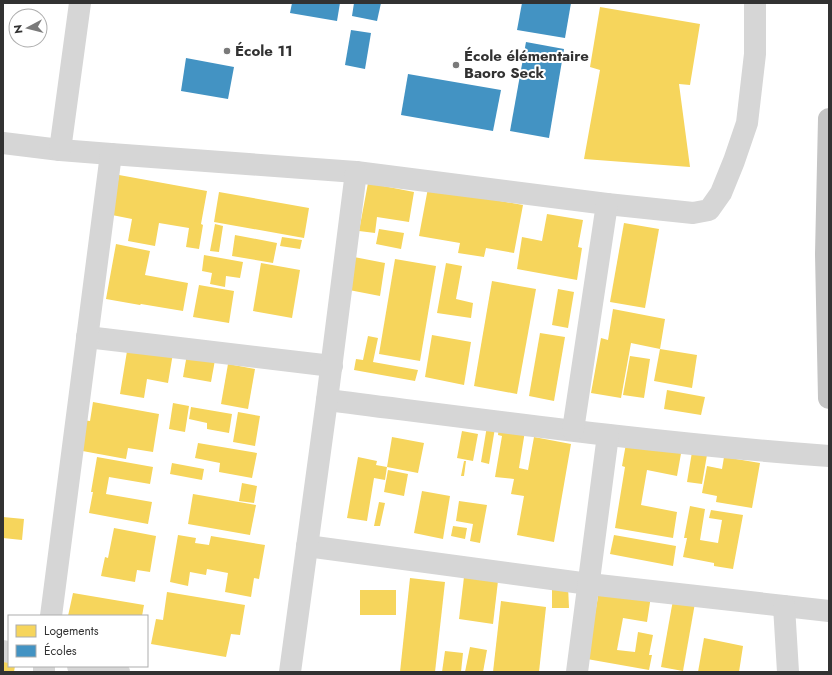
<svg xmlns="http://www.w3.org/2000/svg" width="832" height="675" viewBox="0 0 832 675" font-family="Jost,sans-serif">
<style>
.homes{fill:#f6d55c}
.schools{fill:#4393c3}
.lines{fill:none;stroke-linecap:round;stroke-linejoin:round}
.street{stroke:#d6d6d6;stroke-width:22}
.highway{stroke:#c4c4c4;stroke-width:22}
.poi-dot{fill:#7a7a7a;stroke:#fff;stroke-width:1.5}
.labels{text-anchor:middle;stroke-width:4;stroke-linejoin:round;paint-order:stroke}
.poi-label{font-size:15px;font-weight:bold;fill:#323232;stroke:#fff;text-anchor:start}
</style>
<rect width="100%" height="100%" fill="#fff"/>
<!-- homes -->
<g class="homes">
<path d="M600,7L700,24L690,85L679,84L690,167L584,159L600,70L590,67Z"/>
<path d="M119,175L207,191L201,224L203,225L199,249L186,247L189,228L159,223L155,246L128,241L132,219L112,215Z"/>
<path d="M368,183L414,192L409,222L377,217L375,233L359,231Z"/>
<path d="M428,188L523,205L514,253L486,248L484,257L458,253L460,243L419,236Z"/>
<path d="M219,192L309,208L304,238L214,222Z"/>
<path d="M547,214L583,220L578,247L582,248L577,280L517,269L522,237L542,241Z"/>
<path d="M624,223L659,229L645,308L610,302Z"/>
<path d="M215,224L223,226L219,252L210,251Z"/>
<path d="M379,229L404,233L401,249L376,244Z"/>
<path d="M235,235L277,243L273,263L232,256Z"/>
<path d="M282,237L302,240L300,249L280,246Z"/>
<path d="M116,244L150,251L145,275L188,283L183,311L141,304L140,305L106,299Z"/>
<path d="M204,255L243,262L240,278L226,276L225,287L210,284L212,273L202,271Z"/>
<path d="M354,257L385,263L380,296L349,290Z"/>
<path d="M395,259L436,266L420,361L379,354Z"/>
<path d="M261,263L300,270L292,318L253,311Z"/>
<path d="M446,263L462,266L456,299L473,303L471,318L437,313Z"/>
<path d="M492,281L536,289L517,394L474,386Z"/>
<path d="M199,285L234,291L229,323L193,317Z"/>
<path d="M558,289L574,292L568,328L552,325Z"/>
<path d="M613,309L665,319L660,349L631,343L621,398L591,393L601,338L608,340Z"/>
<path d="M540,333L565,337L554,401L529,396Z"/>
<path d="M432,335L471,342L464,385L425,377Z"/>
<path d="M368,336L378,338L373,362L418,370L415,381L354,370L356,359L363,360Z"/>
<path d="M128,345L173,353L168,383L147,379L144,398L120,394Z"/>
<path d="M660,349L697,355L692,388L654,381Z"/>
<path d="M187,354L215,360L211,382L183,377Z"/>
<path d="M630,356L650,359L644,398L623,395Z"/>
<path d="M228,364L255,369L248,409L221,404Z"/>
<path d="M667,390L705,397L701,415L664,409Z"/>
<path d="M93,402L159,414L153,452L128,448L126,459L77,450L82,420L90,421Z"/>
<path d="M173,403L189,406L185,432L169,429Z"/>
<path d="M191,407L232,414L229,433L207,429V423L189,419Z"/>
<path d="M238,412L260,416L255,446L233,442Z"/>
<path d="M487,426L495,428L489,464L481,462Z"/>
<path d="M499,426L525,431L519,468L528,470L534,437L571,444L554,542L517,535L524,496L511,494L514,479L495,477L502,436L498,435Z"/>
<path d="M462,431L478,434L473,461L457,458Z"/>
<path d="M392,437L424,443L418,473L387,467L385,480L374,478L367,521L347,518L358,457L377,461L376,465L387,467Z"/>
<path d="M627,438L682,448L677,476L647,470L641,505L677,512L673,538L615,528L625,467L622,466Z"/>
<path d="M198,443L257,453L252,478L219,472L220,463L195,458Z"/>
<path d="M693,446L708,449L702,484L687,482Z"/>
<path d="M97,457L153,467L150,484L109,477L106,494L152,502L148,524L89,513L93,492H91Z"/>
<path d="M724,457L760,463L752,508L716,502L717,496L702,493L707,466L722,469Z"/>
<path d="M464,461H466L464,476H461Z"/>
<path d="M172,463L204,469L202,480L170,474Z"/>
<path d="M388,470L408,474L404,496L384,492Z"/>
<path d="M242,483L257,486L254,503L239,501Z"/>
<path d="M422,491L450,496L443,539L414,533Z"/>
<path d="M193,494L256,505L250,535L188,524Z"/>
<path d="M459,501L487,505L480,543L470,541L473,524L456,521Z"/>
<path d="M379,502L385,503L380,526H374Z"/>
<path d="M690,506L705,509L700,540L718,543L722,520L709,518L711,510L743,515L733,569L714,566V563L683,557L687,538H684Z"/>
<path d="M3,517L24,519L22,540L3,538Z"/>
<path d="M453,526L467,528L465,539L451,536Z"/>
<path d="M114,528L156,536L150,572L137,570L135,582L101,576L105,557L108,558Z"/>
<path d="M178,535L196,538L195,543L209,545L211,536L265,545L259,579L254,578L251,597L225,592L228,573L207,569L206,575L190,572L188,586L170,582Z"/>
<path d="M614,535L676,546L673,566L610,554Z"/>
<path d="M464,577L498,581L493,624L459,619Z"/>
<path d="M410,578L445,582L435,672H400Z"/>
<path d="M552,586H568L569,608H552Z"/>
<rect x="360" y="590" width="36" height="25"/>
<path d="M599,591L651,596L647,622L623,618L617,650L635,652L638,632L653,635L649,655H652L649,670L587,659Z"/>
<path d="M167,592L245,605L240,635L231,634L226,657L151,644L156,619L163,620Z"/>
<path d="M73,593L144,605L142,616H68Z"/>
<path d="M673,600L695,603L683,671L661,667Z"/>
<path d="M501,601L546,607L539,672H493Z"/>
<path d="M704,638L743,646L739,672H698Z"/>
<path d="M470,647L487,650L483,672H465Z"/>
<path d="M445,651L463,653L461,672H442Z"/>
<path d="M3,661H9V666H15L14,672H3Z"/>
</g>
<!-- schools -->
<g class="schools">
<path d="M292,3H340L337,21L290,13Z"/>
<path d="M354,3H381L377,21L352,16Z"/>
<path d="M522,3H571L565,38L517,30Z"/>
<path d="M351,30L371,33L365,69L345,65Z"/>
<path d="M526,42L564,49L549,138L510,131Z"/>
<path d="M186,58L234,67L228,99L181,91Z"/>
<path d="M408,74L501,90L493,131L401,115Z"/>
</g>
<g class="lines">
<!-- street -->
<g class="street">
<path d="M3,143L60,150L111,154L356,172L607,204L693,213L709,210L721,193L734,161L747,123L755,54V3"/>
<path d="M60,150L80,3"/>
<path d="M87,337L332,366"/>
<path d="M327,400C494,421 661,444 829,456"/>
<path d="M573,430L607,204"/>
<path d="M307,546L589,584L829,611"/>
<path d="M784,606L788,672"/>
<path d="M51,616L111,154"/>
<path d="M3,651L9,652"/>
<path d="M78,666L119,672"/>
<path d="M44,672V666"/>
<path d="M290,672L327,400L356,172"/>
<path d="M577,672L608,435"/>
</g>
<!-- highway -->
<path class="highway" d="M829,119L826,254L829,398"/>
</g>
<!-- markers -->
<g class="poi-dot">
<circle cx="227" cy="51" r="4"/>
<circle cx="456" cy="65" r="4"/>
</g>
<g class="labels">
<!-- poi labels -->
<g class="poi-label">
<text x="235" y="56">École 11</text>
<text x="464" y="61">École élémentaire<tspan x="464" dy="17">Baoro Seck</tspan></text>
</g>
</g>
<!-- border -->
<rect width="832" height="675" fill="none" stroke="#323232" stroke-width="8"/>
<!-- legend -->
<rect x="8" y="615" width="140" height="52" fill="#ffffff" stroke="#adadad"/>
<rect x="16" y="625" width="20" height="12" fill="#f6d55c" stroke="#adadad"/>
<text x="44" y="635" font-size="12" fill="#323232">Logements</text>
<rect x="16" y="645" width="20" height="12" fill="#4393c3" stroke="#adadad"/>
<text x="44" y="655" font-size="12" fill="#323232">Écoles</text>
<!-- north arrow -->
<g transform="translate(28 28) rotate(263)"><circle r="19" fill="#ffffff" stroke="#adadad"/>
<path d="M0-3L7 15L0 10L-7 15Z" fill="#7a7a7a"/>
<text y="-6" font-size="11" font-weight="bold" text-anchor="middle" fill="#323232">N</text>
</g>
</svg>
